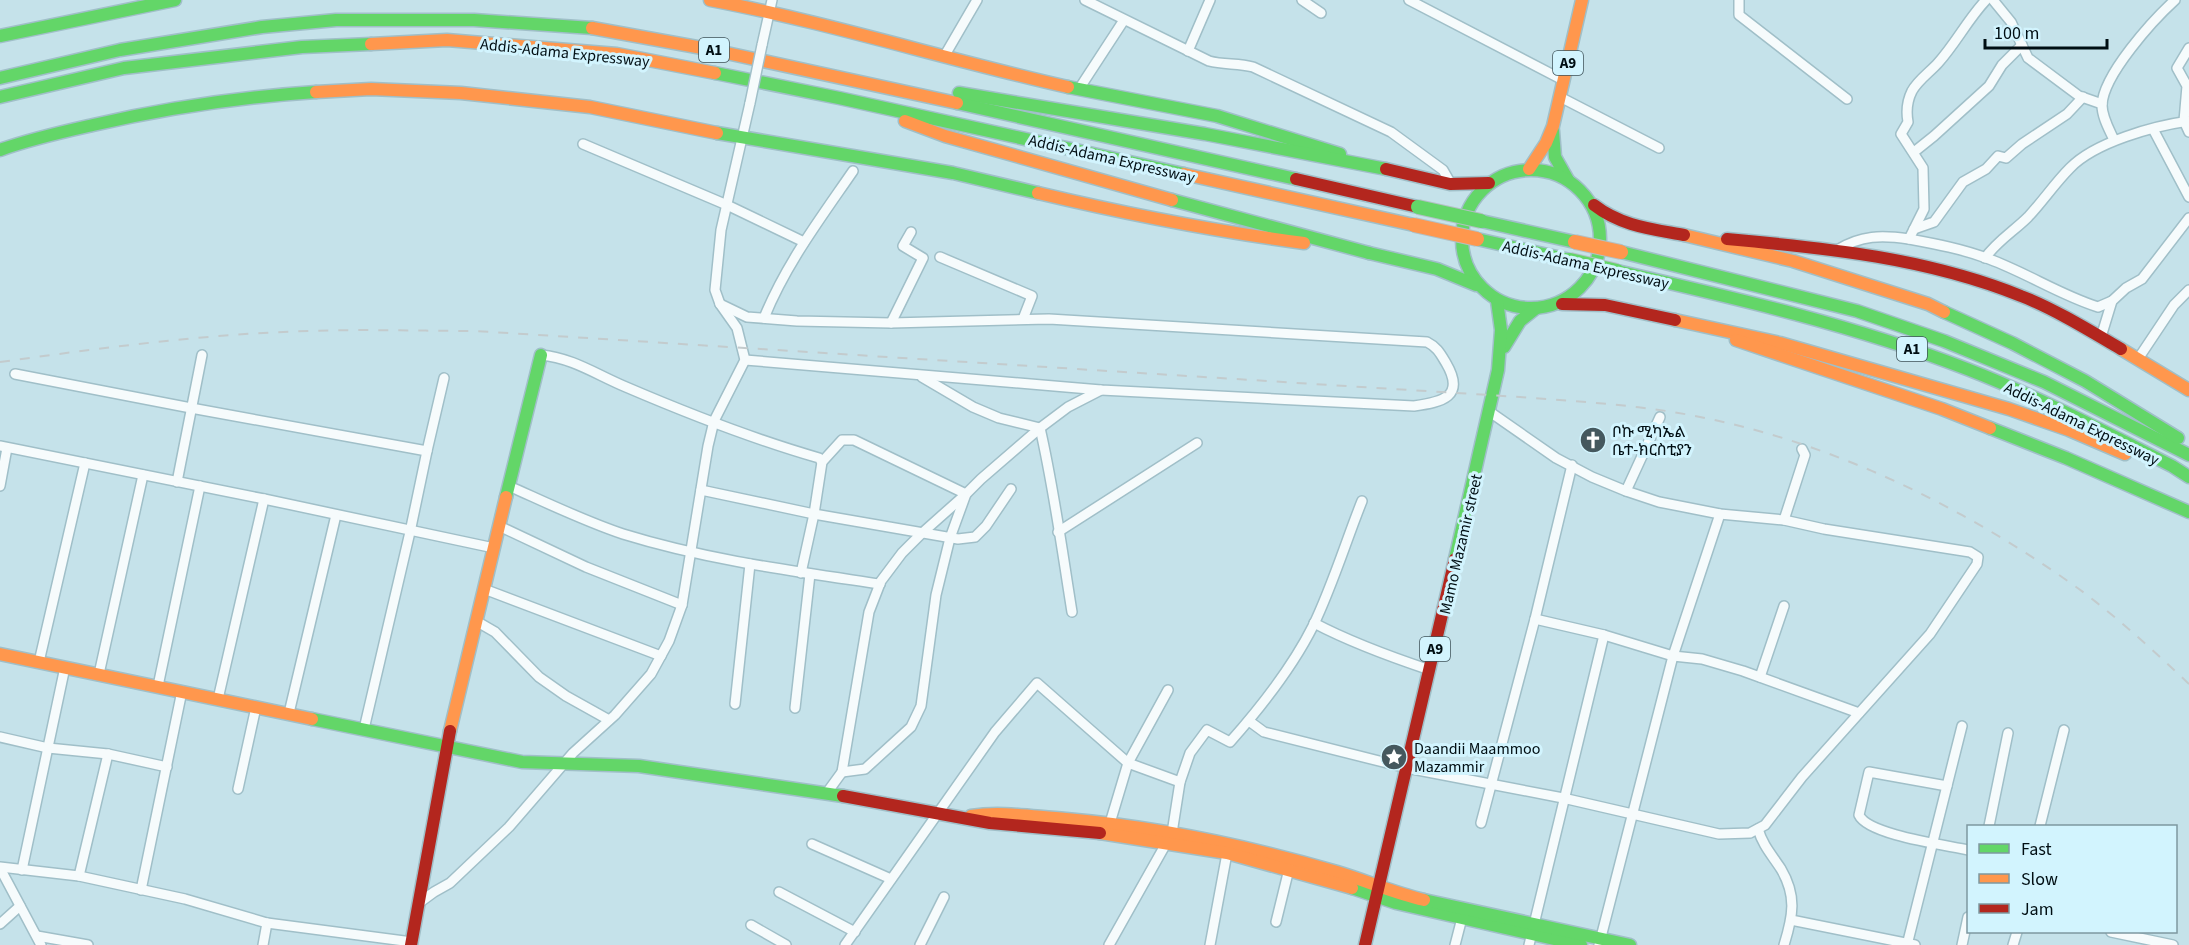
<svg xmlns="http://www.w3.org/2000/svg" width="2189" height="945" viewBox="0 0 2189 945" font-family="'Source Sans 3','Noto Sans Ethiopic',sans-serif">
<style>
.lines{fill:none;stroke-linecap:round;stroke-linejoin:round}
.street-casing{stroke:#a0bfc8;stroke-width:12}
.fast-casing{stroke:#a0bfc8;stroke-width:15}
.slow-casing{stroke:#a0bfc8;stroke-width:15}
.jam-casing{stroke:#a0bfc8;stroke-width:15}
.street{stroke:#f6fbfc;stroke-width:9}
.fast{stroke:#63d668;stroke-width:12}
.slow{stroke:#ff974d;stroke-width:12}
.jam{stroke:#b3261e;stroke-width:12}
.rail{stroke:#c3cbcd;stroke-width:2;stroke-dasharray:10 10;stroke-linecap:butt}
.street-bridge-casing{stroke:#a0bfc8;stroke-width:12;stroke-linecap:butt}
.fast-bridge-casing{stroke:#b3c0c4;stroke-width:16;stroke-linecap:butt}
.slow-bridge-casing{stroke:#b3c0c4;stroke-width:16;stroke-linecap:butt}
.street-bridge{stroke:#f6fbfc;stroke-width:9}
.fast-bridge{stroke:#63d668;stroke-width:14}
.slow-bridge{stroke:#ff974d;stroke-width:14}
.labels{text-anchor:middle;stroke-width:6;stroke-linejoin:round;paint-order:stroke}
.shield{fill:#d2f4fe;stroke:#3f535a;stroke-width:1.5}
.shield-label{font-size:15px;font-weight:bold;fill:#000e13}
.street-label{font-size:16px;fill:#000e13;stroke:#d2f4fe}
.poi-label{font-size:16px;fill:#000e13;stroke:#d2f4fe;text-anchor:start}
</style>
<rect width="100%" height="100%" fill="#c5e2ea"/>
<g class="lines">
<defs>
<g id="street">
<path d="M1085,0L1209,61C1224,65 1238,63 1253,67L1391,132L1443,170L1451,184"/>
<path d="M1302,0L1321,13"/>
<path d="M1409,0L1563,80"/>
<path d="M1739,0V15L1847,99"/>
<path d="M1993,0L2011,22L2028,58L2079,96L2102,104"/>
<path d="M762,45L772,0"/>
<path d="M2189,48L2177,68L2187,86L2184,121L2189,132"/>
<path d="M1188,51L1210,0"/>
<path d="M945,55L977,0"/>
<path d="M1079,89L1124,20"/>
<path d="M1560,97L1659,148"/>
<path d="M2153,129L2189,197"/>
<path d="M2114,140C2109,129 2102,117 2102,105C2103,75 2153,20 2175,0"/>
<path d="M583,144L727,205L804,242"/>
<path d="M1914,152L1934,136L1989,86L2002,65L2022,45"/>
<path d="M1914,229L1934,222L1963,182L1986,169L1998,156L2006,158L2022,144L2067,114L2083,97"/>
<path d="M1909,239C1936,244 1963,249 1989,259C2027,273 2060,295 2098,307L2112,301"/>
<path d="M1837,250C1861,235 1882,235 1909,239L1924,209L1923,168L1901,134L1908,122C1906,111 1907,101 1912,91C1918,80 1930,72 1938,63C1956,43 1968,19 1986,0"/>
<path d="M940,257L1032,296L1023,319"/>
<path d="M1985,258C1997,241 2014,231 2028,217C2043,201 2055,183 2070,168C2095,142 2154,126 2189,121"/>
<path d="M720,304L747,317L797,321L891,323L1049,319L1427,342C1437,347 1440,353 1446,363C1466,397 1442,402 1414,406L1101,390L745,360"/>
<path d="M764,318C786,264 820,219 853,171"/>
<path d="M891,323L923,258L903,246L911,232"/>
<path d="M2101,337L2112,301L2126,288L2142,279L2189,218"/>
<path d="M541,355C573,358 597,375 626,387C689,414 753,439 819,458L822,462"/>
<path d="M2138,359L2174,305L2189,290"/>
<path d="M15,374L191,408L427,451L410,532L364,729"/>
<path d="M922,377L973,407L999,418L1040,428C1054,489 1062,550 1072,612"/>
<path d="M0,446L264,499L494,548"/>
<path d="M427,451L444,378"/>
<path d="M177,482L202,355"/>
<path d="M0,486L7,448"/>
<path d="M509,486C547,503 584,521 623,534C707,560 793,571 880,584"/>
<path d="M701,490L814,514L958,539L975,537L986,526L1011,489"/>
<path d="M1626,491L1660,417"/>
<path d="M1784,520L1805,455L1802,449"/>
<path d="M499,526L586,567L682,605"/>
<path d="M1058,532L1197,443"/>
<path d="M801,573L814,514L822,462L842,440H854L966,494L950,538L936,595L921,706L911,727L865,769L842,772"/>
<path d="M484,589L661,656"/>
<path d="M1535,619L1604,635L1673,656L1702,659L1743,671L1859,713"/>
<path d="M476,621L495,632L539,677L566,696L609,720"/>
<path d="M1314,623C1352,643 1391,657 1430,670"/>
<path d="M39,662L85,463"/>
<path d="M99,674L143,475"/>
<path d="M1760,677L1784,606"/>
<path d="M158,686L200,486"/>
<path d="M218,699L264,499"/>
<path d="M735,704L750,564"/>
<path d="M795,708L810,574"/>
<path d="M289,713L336,515"/>
<path d="M1249,721L1264,732L1407,768L1563,798L1719,834L1750,833L1765,825L1802,777L1930,634L1977,564L1978,557L1970,552L1824,529L1784,520L1720,514L1659,502L1626,491L1592,477L1556,458L1490,412"/>
<path d="M0,737L48,748L108,754L167,767"/>
<path d="M1947,786L1869,772L1859,815C1868,835 1946,845 1968,850"/>
<path d="M238,789L256,707"/>
<path d="M826,794L842,772L869,612L881,581L902,553L921,534L966,494L981,479L1040,428L1068,407L1101,390"/>
<path d="M1110,823L1128,763L1168,690"/>
<path d="M1481,823L1535,619L1572,465"/>
<path d="M1989,826L2008,733"/>
<path d="M2040,826L2064,730"/>
<path d="M1758,829C1763,846 1772,855 1781,869C1797,896 1793,916 1784,945"/>
<path d="M812,844L891,879"/>
<path d="M0,867L79,876L185,899L267,923L412,942"/>
<path d="M0,868L41,945"/>
<path d="M22,870L65,667"/>
<path d="M79,876L108,754"/>
<path d="M141,890L182,691"/>
<path d="M779,892L855,932"/>
<path d="M419,903L434,892L450,883L509,827L573,753L615,715L651,674L669,641L682,605L708,446L714,421L745,360L737,328L720,304L715,290L721,230L750,103"/>
<path d="M1791,920L1915,945"/>
<path d="M1276,922L1290,865"/>
<path d="M0,924L20,906"/>
<path d="M751,925L786,945"/>
<path d="M2111,932L2173,945"/>
<path d="M37,936L88,945"/>
<path d="M263,945L267,923"/>
<path d="M845,945L995,732L1037,683L1128,763L1180,782"/>
<path d="M920,945L944,897"/>
<path d="M1109,945L1172,833L1180,782L1190,753L1207,730L1230,742C1261,707 1292,668 1313,626C1332,587 1346,541 1362,501"/>
<path d="M1210,945L1228,848"/>
<path d="M1455,945L1463,914"/>
<path d="M1529,945L1604,635"/>
<path d="M1599,945L1673,656L1720,514"/>
<path d="M1907,945L1962,726"/>
<path d="M1962,945L1968,917"/>
<path d="M2013,945L2017,932"/>
</g>
<g id="fast">
<path d="M0,36L175,0"/>
<path d="M715,73L839,98L1184,174"/>
<path d="M0,78L120,50L262,27L336,20H474L592,28"/>
<path d="M1068,87L1217,116L1340,154"/>
<path d="M959,93L1205,134L1386,169"/>
<path d="M0,97L124,68L302,47L371,44"/>
<path d="M957,103L1296,179"/>
<path d="M1553,131L1555,157L1568,180"/>
<path d="M717,133L953,173L1038,193"/>
<path d="M0,150C30,139 62,132 93,125C166,108 240,97 316,92"/>
<circle cx="1531" cy="239" r="69"/>
<path d="M1172,200L1369,253"/>
<path d="M1481,221L1575,242"/>
<path d="M1477,239L1570,260"/>
<path d="M1621,252L1857,311L1944,341L2044,382L2189,455"/>
<path d="M1369,253L1437,269L1476,285"/>
<path d="M1617,271C1735,298 1854,325 1967,369C2037,396 2105,432 2172,466L2189,477"/>
<path d="M1944,312L2012,343L2085,381L2178,438"/>
<path d="M1504,347L1520,321L1535,309"/>
<path d="M1990,428L2066,458L2189,512"/>
<path d="M506,497L541,355"/>
<path d="M1455,559L1498,370L1501,330L1497,301"/>
<path d="M312,719L522,762L639,766L843,796"/>
<path d="M1352,888L1396,903L1581,945"/>
<path d="M1424,900L1630,945"/>
</g>
<g id="slow">
<path d="M710,0C831,23 948,60 1068,87"/>
<path d="M592,28L708,49L957,103"/>
<path d="M371,44L447,40L617,54L715,73"/>
<path d="M316,92L371,89L461,93L590,107L717,133"/>
<path d="M905,121L945,136L1172,200"/>
<path d="M1529,169L1546,143L1553,126L1582,0"/>
<path d="M1184,174L1414,225"/>
<path d="M1038,193C1126,214 1214,231 1304,243"/>
<path d="M1684,235L1793,261L1928,304L1944,312"/>
<path d="M1675,320L1780,343L2009,409L2069,430L2125,454"/>
<path d="M1736,340L1942,409L1990,428"/>
<path d="M2121,349L2189,390"/>
<path d="M0,654L312,719"/>
<path d="M450,731L506,497"/>
<path d="M971,816C1002,811 1034,817 1066,819C1158,827 1248,846 1337,872C1367,881 1394,893 1424,900"/>
<path d="M1100,833L1227,853L1352,888"/>
</g>
<g id="jam">
<path d="M1386,169L1450,184L1489,183"/>
<path d="M1296,179L1418,207"/>
<path d="M1594,205C1621,226 1652,229 1684,235"/>
<path d="M1727,239C1827,248 1927,258 2021,296C2053,308 2092,332 2121,349"/>
<path d="M1562,304L1605,305L1675,320"/>
<path d="M843,796L990,823L1100,833"/>
<path d="M411,945L450,731"/>
<path d="M1365,945L1455,559"/>
</g>
</defs>
<!-- street casing -->
<use href="#street" class="street-casing"/>
<!-- fast casing -->
<use href="#fast" class="fast-casing"/>
<!-- slow casing -->
<use href="#slow" class="slow-casing"/>
<!-- jam casing -->
<use href="#jam" class="jam-casing"/>
<!-- street -->
<use href="#street" class="street"/>
<!-- fast -->
<use href="#fast" class="fast"/>
<!-- slow -->
<use href="#slow" class="slow"/>
<!-- jam -->
<use href="#jam" class="jam"/>
<!-- rail -->
<path class="rail" d="M0,362C102,348 204,334 308,331C364,329 420,331 476,331L1520,397C1582,402 1644,405 1705,418C1841,446 1967,509 2079,589C2118,618 2154,651 2189,684"/>
<defs>
<path id="street-bridge" d="M750,103L762,45"/>
<g id="fast-bridge">
<path d="M1418,207L1481,221"/>
<path d="M1570,260L1617,271"/>
</g>
<g id="slow-bridge">
<path d="M1414,225L1477,239"/>
<path d="M1575,242L1621,252"/>
</g>
</defs>
<!-- street-bridge casing -->
<use href="#street-bridge" class="street-bridge-casing"/>
<!-- fast-bridge casing -->
<use href="#fast-bridge" class="fast-bridge-casing"/>
<!-- slow-bridge casing -->
<use href="#slow-bridge" class="slow-bridge-casing"/>
<!-- street-bridge -->
<use href="#street-bridge" class="street-bridge"/>
<!-- fast-bridge -->
<use href="#fast-bridge" class="fast-bridge"/>
<!-- slow-bridge -->
<use href="#slow-bridge" class="slow-bridge"/>
</g>
<!-- icons -->
<defs>
<symbol id="church-disc" viewBox="-11 -11 22 22"><circle r="9.5" fill="#45585e" stroke="#d2f4fe"/><path d="M-1.2-6h2.4v3.5h3.3v2.4h-3.3V6h-2.4V-.1h-3.3v-2.4h3.3Z" fill="#fff"/></symbol>
<symbol id="sight-disc" viewBox="-11 -11 22 22"><circle r="9.5" fill="#45585e" stroke="#d2f4fe"/><path d="M0-6L1.8-2.2L6-1.7L2.9 1.2L3.7 5.4L0 3.3L-3.7 5.4L-2.9 1.2L-6-1.7L-1.8-2.2Z" fill="#fff"/></symbol>
</defs>
<g fill-rule="evenodd">
<use href="#church-disc" x="1578" y="425" width="30" height="30"/>
<use href="#sight-disc" x="1379" y="742" width="30" height="30"/>
</g>
<g class="labels">
<!-- shield labels -->
<g class="shield">
<rect x="699" y="38" width="30" height="24" rx="4.5"/>
<rect x="1553" y="51" width="30" height="24" rx="4.5"/>
<rect x="1897" y="337" width="30" height="24" rx="4.5"/>
<rect x="1420" y="637" width="30" height="24" rx="4.5"/>
</g>
<g class="shield-label">
<text x="714" y="55">A1</text>
<text x="1568" y="68">A9</text>
<text x="1912" y="354">A1</text>
<text x="1435" y="654">A9</text>
</g>
<!-- street labels -->
<g class="street-label">
<text transform="translate(565 52) rotate(6)" y="6">Addis-Adama Expressway</text>
<text transform="translate(1112 158) rotate(13)" y="6">Addis-Adama Expressway</text>
<text transform="translate(1586 264) rotate(13)" y="6">Addis-Adama Expressway</text>
<text transform="translate(2082 423) rotate(26)" y="6">Addis-Adama Expressway</text>
<text transform="translate(1460 544) rotate(-77)" y="6">Mamo Mazamir street</text>
</g>
<!-- poi labels -->
<g class="poi-label">
<text x="1612" y="437">ቦኩ ሚካኤል<tspan x="1612" dy="18">ቤተ-ክርስቲያን</tspan></text>
<text x="1414" y="754">Daandii Maammoo<tspan x="1414" dy="18">Mazammir</tspan></text>
</g>
</g>
<!-- legend -->
<rect x="1967" y="825" width="210" height="108" fill="#d2f4fe" stroke="#7e98a0" stroke-width="1.5"/>
<rect x="1979" y="844" width="30" height="9" fill="#63d668" stroke="#7e98a0" stroke-width="1.5"/>
<text x="2021" y="855" font-size="18" fill="#000e13">Fast</text>
<rect x="1979" y="874" width="30" height="9" fill="#ff974d" stroke="#7e98a0" stroke-width="1.5"/>
<text x="2021" y="885" font-size="18" fill="#000e13">Slow</text>
<rect x="1979" y="904" width="30" height="9" fill="#b3261e" stroke="#7e98a0" stroke-width="1.5"/>
<text x="2021" y="915" font-size="18" fill="#000e13">Jam</text>
<!-- scale -->
<path d="M1985 39v9h122v-9" fill="none" stroke="#000e13" stroke-width="3"/>
<text x="1994" y="39" font-size="18" fill="#000e13" stroke="#d2f4fe" stroke-width="4.5" paint-order="stroke">100 m</text>
</svg>
